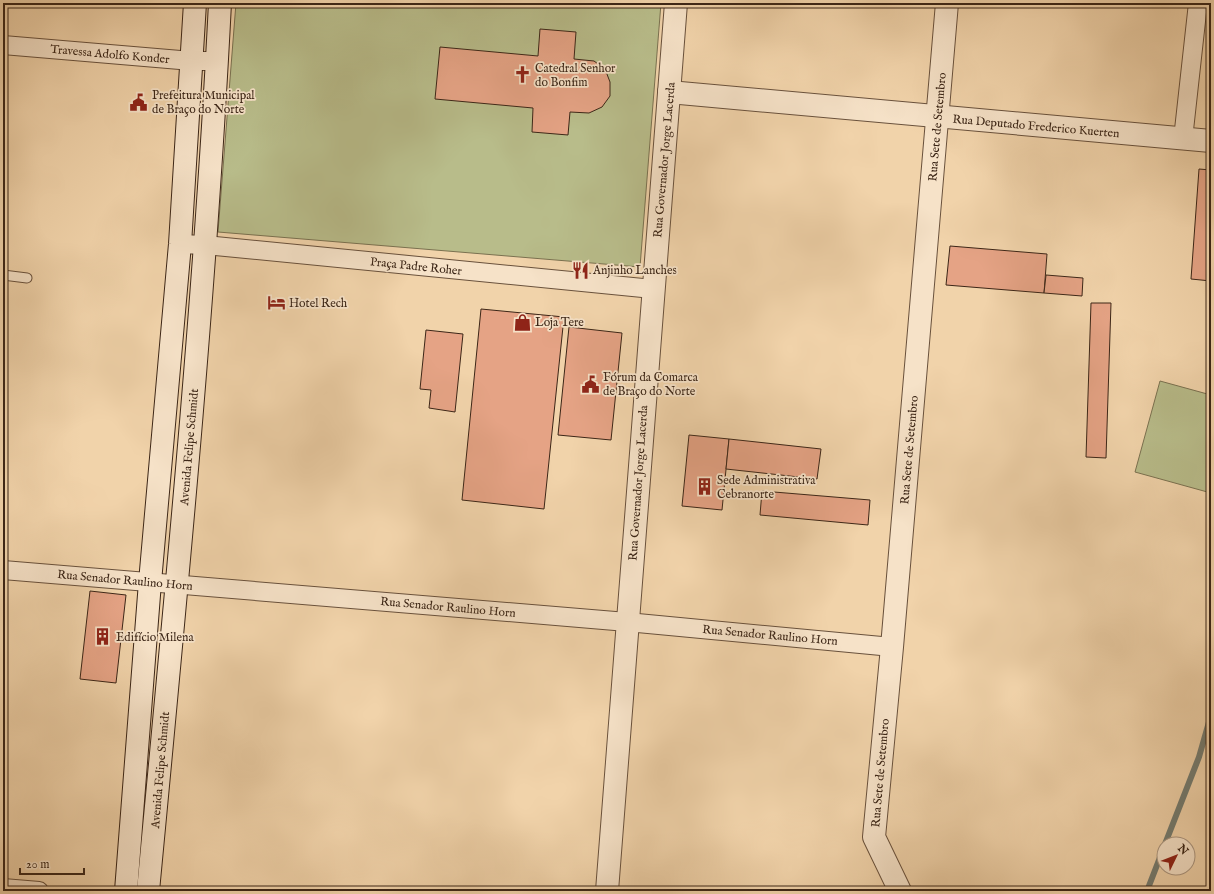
<svg xmlns="http://www.w3.org/2000/svg" width="1214" height="894" viewBox="0 0 1214 894" font-family="'IM FELL English',serif">
<style>
.green{fill:#b8bc8a;stroke:#7a7150}
.lines{fill:none;stroke-linecap:round;stroke-linejoin:round}
.stream{stroke:#757d72;stroke-width:6}
.building{fill:#e5a385;stroke:#3c2617}
.service-casing{stroke:#69513c;stroke-width:11}
.minor-casing{stroke:#69513c;stroke-width:20}
.tertiary-casing{stroke:#69513c;stroke-width:24}
.secondary-casing{stroke:#3c2617;stroke-width:24}
.service{stroke:#f6e2c8;stroke-width:9}
.minor{stroke:#f6e2c8;stroke-width:18}
.tertiary{stroke:#f6e2c8;stroke-width:22}
.secondary{stroke:#f6e2c8;stroke-width:22}
.labels{text-anchor:middle;stroke-width:3.5;stroke-linejoin:round;paint-order:stroke}
.street-label{font-size:12px;fill:#3c2617;stroke:#f6e2c8}
.poi-label{font-size:12px;fill:#3c2617;stroke:#f6e2c8;text-anchor:start}
</style>
<rect width="100%" height="100%" fill="#f1d3aa"/>
<filter id="stains"><feTurbulence type="fractalNoise" baseFrequency=".005" numOctaves="4"/><feColorMatrix values="0 0 0 0 .2 0 0 0 0 .09 0 0 0 0 .02 0 0 0 .5 -.17"/></filter>
<radialGradient id="worn" r=".72"><stop offset=".6" stop-color="#630" stop-opacity="0"/><stop offset="1" stop-color="#630" stop-opacity=".3"/></radialGradient>
<!-- green -->
<g class="green">
<path d="M236,3H661L640,267L218,232Z"/>
<path d="M1160,381L1211,395V493L1135,472Z"/>
</g>
<g class="lines">
<!-- stream -->
<g class="stream">
<path d="M1165,844L1199,757L1211,715"/>
<path d="M1147,891L1164,847"/>
</g>
</g>
<!-- building -->
<g class="building">
<path d="M540,29L576,32L574,59L594,61L605,69L610,82V96L602,107L589,113L570,112L568,135L532,132L533,108L435,99L440,47L538,56Z"/>
<path d="M1199,169L1211,170V281L1191,279Z"/>
<path d="M950,246L1047,254L1044,293L946,285Z"/>
<path d="M1046,275L1083,278L1082,296L1044,293Z"/>
<path d="M1091,303H1111L1106,458L1086,457Z"/>
<path d="M481,309L564,317L544,509L462,500Z"/>
<path d="M569,327L622,333L611,440L558,435Z"/>
<path d="M426,330L463,334L455,412L429,408L431,390L420,389Z"/>
<path d="M689,435L729,439L722,510L682,506Z"/>
<path d="M729,439L821,449L817,479L726,469Z"/>
<path d="M762,491L870,500L868,525L760,515Z"/>
<path d="M90,591L126,595L116,683L80,679Z"/>
</g>
<g class="lines">
<defs>
<path id="service" d="M3,275L27,278"/>
<g id="minor">
<path d="M3,45L192,61H217"/>
<path d="M1183,139L1198,3"/>
<path d="M180,244L205,245L653,289"/>
<path d="M3,570L627,622L892,647"/>
<path d="M3,888L39,891"/>
</g>
<g id="tertiary">
<path d="M669,92L1211,141"/>
<path d="M607,891L676,3"/>
<path d="M900,891L874,837L892,647L947,3"/>
</g>
<g id="secondary">
<path d="M126,891L150,582L180,244L195,3"/>
<path d="M148,891C176,595 205,300 220,3"/>
</g>
</defs>
<!-- service casing -->
<use href="#service" class="service-casing"/>
<!-- minor casing -->
<use href="#minor" class="minor-casing"/>
<!-- tertiary casing -->
<use href="#tertiary" class="tertiary-casing"/>
<!-- secondary casing -->
<use href="#secondary" class="secondary-casing"/>
<!-- service -->
<use href="#service" class="service"/>
<!-- minor -->
<use href="#minor" class="minor"/>
<!-- tertiary -->
<use href="#tertiary" class="tertiary"/>
<!-- secondary -->
<use href="#secondary" class="secondary"/>
</g>
<!-- icons -->
<defs>
<symbol id="church-bare" viewBox="-9 -9 18 18"><path d="M-1.2-6h2.4v3.5h3.3v2.4h-3.3V6h-2.4V-.1h-3.3v-2.4h3.3Z" fill="#8f2418" stroke="#f6e2c8" stroke-width="2.5" paint-order="stroke"/></symbol>
<symbol id="civic-bare" viewBox="-9 -9 18 18"><path d="M-.6-6.5H3V-4.5H.6V-3L4-1V1h2V6H-6V1h2V-1L-.6-3ZM-1.2 2.5V6h2.4V2.5Z" fill="#8f2418" stroke="#f6e2c8" stroke-width="2.5" paint-order="stroke"/></symbol>
<symbol id="restaurant-bare" viewBox="-9 -9 18 18"><path d="M-5-6h1v4h1v-4h1v4h1v-4h1v5L-1.5 .5V6h-2V.5L-5-1ZM5-6V6H3V1.5H1.5Q1.5-4 5-6Z" fill="#8f2418" stroke="#f6e2c8" stroke-width="2.5" paint-order="stroke"/></symbol>
<symbol id="hotel-bare" viewBox="-9 -9 18 18"><path d="M-6-4.5h1.5V1H6V5H4.5V3h-9V5H-6ZM-4 0a1.8 1.8 0 1 1 3.6 0ZM.5 0V-2.5h3Q6-2.5 6 0Z" fill="#8f2418" stroke="#f6e2c8" stroke-width="2.5" paint-order="stroke"/></symbol>
<symbol id="shop-bare" viewBox="-9 -9 18 18"><path d="M-5-2.5h2.3a2.7 3.5 0 0 1 5.4 0H5L5.5 6h-11ZM-1.5-2.5h3a1.5 2.3 0 0 0-3 0Z" fill="#8f2418" stroke="#f6e2c8" stroke-width="2.5" paint-order="stroke"/></symbol>
<symbol id="building-bare" viewBox="-9 -9 18 18"><path d="M-4-6H4V6H1V3H-1V6H-4ZM-2.5-4.3h1.7v1.8h-1.7ZM.8-4.3h1.7v1.8H.8ZM-2.5-1h1.7V.8h-1.7ZM.8-1h1.7V.8H.8Z" fill="#8f2418" stroke="#f6e2c8" stroke-width="2.5" paint-order="stroke"/></symbol>
</defs>
<g fill-rule="evenodd">
<use href="#church-bare" x="510" y="62" width="25" height="25"/>
<use href="#civic-bare" x="126" y="90" width="25" height="25"/>
<use href="#restaurant-bare" x="568" y="258" width="25" height="25"/>
<use href="#hotel-bare" x="264" y="290" width="25" height="25"/>
<use href="#shop-bare" x="510" y="310" width="25" height="25"/>
<use href="#civic-bare" x="578" y="372" width="25" height="25"/>
<use href="#building-bare" x="692" y="474" width="25" height="25"/>
<use href="#building-bare" x="90" y="624" width="25" height="25"/>
</g>
<g class="labels">
<!-- street labels -->
<g class="street-label">
<text transform="translate(110 54) rotate(5)" y="4">Travessa Adolfo Konder</text>
<text transform="translate(1036 126) rotate(5)" y="4">Rua Deputado Frederico Kuerten</text>
<text transform="translate(937 127) rotate(-85)" y="4">Rua Sete de Setembro</text>
<text transform="translate(664 160) rotate(-85)" y="4">Rua Governador Jorge Lacerda</text>
<text transform="translate(416 266) rotate(6)" y="4">Praça Padre Roher</text>
<text transform="translate(189 447) rotate(-85)" y="4">Avenida Felipe Schmidt</text>
<text transform="translate(909 450) rotate(-85)" y="4">Rua Sete de Setembro</text>
<text transform="translate(638 483) rotate(-86)" y="4">Rua Governador Jorge Lacerda</text>
<text transform="translate(125 580) rotate(5)" y="4">Rua Senador Raulino Horn</text>
<text transform="translate(448 607) rotate(5)" y="4">Rua Senador Raulino Horn</text>
<text transform="translate(770 635) rotate(5)" y="4">Rua Senador Raulino Horn</text>
<text transform="translate(160 770) rotate(-85)" y="4">Avenida Felipe Schmidt</text>
<text transform="translate(880 773) rotate(-85)" y="4">Rua Sete de Setembro</text>
</g>
<!-- poi labels -->
<g class="poi-label">
<text x="535" y="72">Catedral Senhor<tspan x="535" dy="14">do Bonfim</tspan></text>
<text x="152" y="99">Prefeitura Municipal<tspan x="152" dy="14">de Braço do Norte</tspan></text>
<text x="593" y="274">Anjinho Lanches</text>
<text x="289" y="307">Hotel Rech</text>
<text x="535" y="326">Loja Tere</text>
<text x="603" y="381">Fórum da Comarca<tspan x="603" dy="14">de Braço do Norte</tspan></text>
<text x="717" y="484">Sede Administrativa<tspan x="717" dy="14">Cebranorte</tspan></text>
<text x="116" y="641">Edifício Milena</text>
</g>
</g>
<!-- margin -->
<rect width="1214" height="894" fill="none" stroke="#f1d3aa" stroke-width="16"/>
<rect x="4" y="4" width="1206" height="886" fill="none" stroke="#3c2617" stroke-width="2"/>
<rect x="8" y="8" width="1198" height="878" fill="none" stroke="#3c2617"/>
<!-- north arrow -->
<g transform="translate(1176 856) rotate(47)"><circle r="19" fill="#f6e2c8" stroke="#ac9781"/>
<path d="M0-3L7 15L0 10L-7 15Z" fill="#8f2418"/>
<text y="-6" font-size="11" font-weight="bold" text-anchor="middle" fill="#3c2617">N</text>
</g>
<!-- scale -->
<path d="M20 868v6h64v-6" fill="none" stroke="#3c2617" stroke-width="2"/>
<text x="26" y="868" font-size="12" fill="#3c2617" stroke="#f6e2c8" stroke-width="3" paint-order="stroke">20 m</text>
<rect width="100%" height="100%" filter="url(#stains)"/>
<rect width="100%" height="100%" fill="url(#worn)"/>
</svg>
